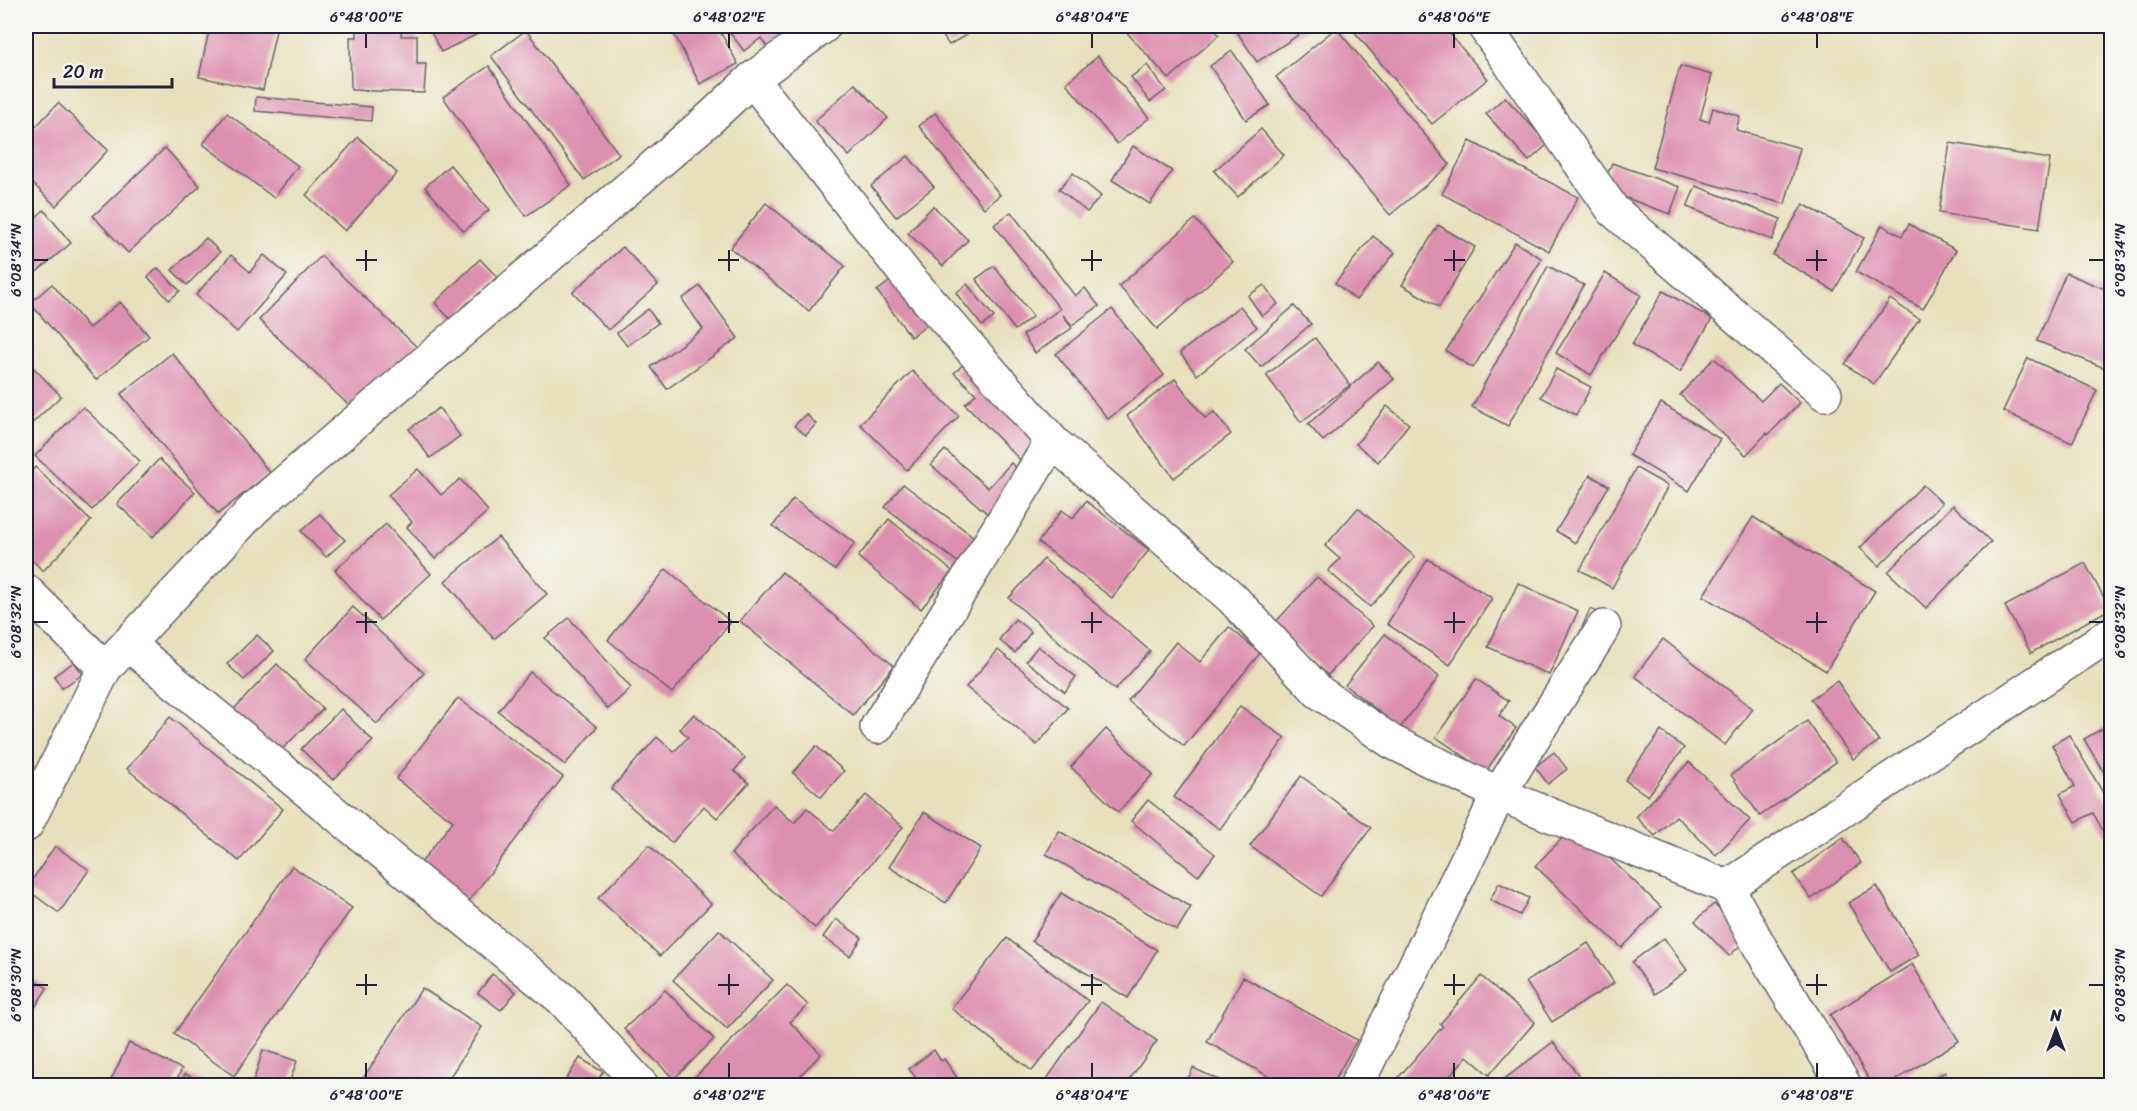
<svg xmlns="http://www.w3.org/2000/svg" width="2137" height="1111" viewBox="0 0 2137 1111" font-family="Sriracha,sans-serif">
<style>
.building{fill:#dd8faf}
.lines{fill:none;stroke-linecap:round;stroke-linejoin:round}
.minor-casing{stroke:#676468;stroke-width:36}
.minor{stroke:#fff;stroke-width:33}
.ticks{fill:none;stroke:#22223b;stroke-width:2}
.neatline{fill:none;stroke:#22223b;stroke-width:2}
.ticks-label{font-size:15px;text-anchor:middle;fill:#22223b}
</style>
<rect width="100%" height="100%" fill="#f6f6f2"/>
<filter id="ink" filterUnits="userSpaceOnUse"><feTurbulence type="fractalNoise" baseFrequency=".0167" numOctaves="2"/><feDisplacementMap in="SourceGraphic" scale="12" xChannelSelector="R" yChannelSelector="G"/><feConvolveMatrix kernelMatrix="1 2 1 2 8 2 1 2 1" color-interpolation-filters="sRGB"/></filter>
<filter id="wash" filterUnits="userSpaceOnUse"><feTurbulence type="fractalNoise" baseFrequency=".008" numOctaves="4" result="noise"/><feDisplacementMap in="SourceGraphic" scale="24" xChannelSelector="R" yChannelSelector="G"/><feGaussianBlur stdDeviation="1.35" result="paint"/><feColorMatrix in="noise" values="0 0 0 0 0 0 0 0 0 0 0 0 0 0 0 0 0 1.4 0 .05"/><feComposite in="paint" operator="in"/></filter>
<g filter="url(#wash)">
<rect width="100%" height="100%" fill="#e8e0bc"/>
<g id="blocks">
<!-- building -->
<g class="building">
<path d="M210,26H277L263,90L199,77Z"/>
<path d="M357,26L402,27L401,36H417V64H426L424,93L351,90L350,37H357Z"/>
<path d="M428,26H494L441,52Z"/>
<path d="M670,26H717L738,64L700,84Z"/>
<path d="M725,26H788L798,39L774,57L761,38L744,51Z"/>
<path d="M936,26H967L971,32L949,45Z"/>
<path d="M1121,26H1211L1219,35L1169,79Z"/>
<path d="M1246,26H1312L1257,62L1237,32Z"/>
<path d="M1358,26H1443L1488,79L1432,124L1353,30Z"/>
<path d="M1336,28L1450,165L1390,215L1276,77Z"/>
<path d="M526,30L619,154L584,180L491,56Z"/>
<path d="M1232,51L1270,105L1246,120L1210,66Z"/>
<path d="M1098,56L1149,118L1117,144L1066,83Z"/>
<path d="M1147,65L1166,90L1150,102L1131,77Z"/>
<path d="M489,66L571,185L526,216L443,97Z"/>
<path d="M1680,66L1712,75L1700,119L1709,122L1713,108L1740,116L1736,130L1800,148L1785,204L1652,168Z"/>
<path d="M855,84L888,118L849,156L815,121Z"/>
<path d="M256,97L372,107L371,121L255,111Z"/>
<path d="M1505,97L1548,144L1529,161L1486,114Z"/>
<path d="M58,103L108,150L56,206L26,177V137Z"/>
<path d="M227,113L298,166L274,198L203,144Z"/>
<path d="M935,113L1000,195L984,208L919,126Z"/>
<path d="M1261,129L1284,155L1238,197L1214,171Z"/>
<path d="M358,137L397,173L345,231L306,195Z"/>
<path d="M1470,141L1578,197L1549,251L1442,194Z"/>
<path d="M1950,143L2050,159L2039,229L1939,213Z"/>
<path d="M1133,146L1172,171L1150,204L1112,180Z"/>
<path d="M165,148L200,186L128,253L93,216Z"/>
<path d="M908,156L934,187L896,217L871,186Z"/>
<path d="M1612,163L1680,187L1670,214L1602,189Z"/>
<path d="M450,165L489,210L464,231L425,187Z"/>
<path d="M1073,173L1101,196L1087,212L1059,189Z"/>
<path d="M1696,186L1781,219L1772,240L1687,207Z"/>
<path d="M766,203L845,266L809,311L730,248Z"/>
<path d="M1803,204L1864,238L1834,291L1773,255Z"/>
<path d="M933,206L968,240L943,266L908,233Z"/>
<path d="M44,210L71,243L26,281V226Z"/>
<path d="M1011,212L1075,296L1085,288L1099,306L1072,325L1063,315L1072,328L1035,353L1023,335L1060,309L994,225Z"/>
<path d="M1195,219L1233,262L1157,329L1119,286Z"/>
<path d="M1909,224L1956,250L1923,309L1856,272L1882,225L1902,236Z"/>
<path d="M1438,225L1475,247L1439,307L1402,285Z"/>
<path d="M1373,236L1395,253L1356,300L1335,283Z"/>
<path d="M206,238L220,252L187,285L172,270Z"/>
<path d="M1515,242L1542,259L1473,368L1446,351Z"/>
<path d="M623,247L658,285L608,330L573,292Z"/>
<path d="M231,255L250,272L264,255L287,275L237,332L196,295Z"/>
<path d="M321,256L420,350L358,414L259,320Z"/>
<path d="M480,259L497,277L452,321L435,303Z"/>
<path d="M994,266L1033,316L1015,330L976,279Z"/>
<path d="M1548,266L1584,285L1508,426L1472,407Z"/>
<path d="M158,268L180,291L169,300L148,277Z"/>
<path d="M1605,273L1641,295L1591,375L1556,353Z"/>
<path d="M2066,273L2112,292V371L2037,341Z"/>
<path d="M893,279L928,324L911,337L877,291Z"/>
<path d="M52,284L89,328L120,302L149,336L96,380L30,303Z"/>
<path d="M967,284L994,317L982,326L956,293Z"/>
<path d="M1264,285L1278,304L1262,316L1248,296Z"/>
<path d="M700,286L738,338L667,389L651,367L703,329L682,299Z"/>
<path d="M1663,291L1712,319L1680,372L1632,345Z"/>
<path d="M1890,299L1919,319L1874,384L1845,364Z"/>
<path d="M1240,306L1257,327L1197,375L1180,353Z"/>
<path d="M1294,306L1311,324L1261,367L1245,349Z"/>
<path d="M648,309L658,323L627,346L617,333Z"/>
<path d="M1112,309L1164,375L1108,419L1056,354Z"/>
<path d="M1315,338L1350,385L1301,422L1266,375Z"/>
<path d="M172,353L270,473L218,514L121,394Z"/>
<path d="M1714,358L1761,401L1779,383L1800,403L1768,435L1767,433L1746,455L1680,395Z"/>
<path d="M2028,358L2097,390L2072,443L2003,411Z"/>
<path d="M26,360L61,396L26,429Z"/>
<path d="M967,361L1044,443L1023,463L965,404L976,394L954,373Z"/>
<path d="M1378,362L1394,379L1323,441L1308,424Z"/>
<path d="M1556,369L1591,387L1576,415L1541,397Z"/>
<path d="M912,371L959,416L907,470L860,424Z"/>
<path d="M1175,379L1205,418L1214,412L1231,434L1174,478L1127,416Z"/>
<path d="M1661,403L1720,439L1689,491L1629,455Z"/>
<path d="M1387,406L1409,424L1378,462L1356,444Z"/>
<path d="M83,407L140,461L92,510L35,456Z"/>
<path d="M439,408L460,436L430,458L409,429Z"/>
<path d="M806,414L816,424L806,435L794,426Z"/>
<path d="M945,450L988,488L1011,463L1024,475L996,521L931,465Z"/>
<path d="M159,459L195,492L153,537L117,504Z"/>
<path d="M35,467L91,521L43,571L26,554V477Z"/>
<path d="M1636,468L1668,486L1612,588L1580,570Z"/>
<path d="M418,469L441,495L460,479L488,511L435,559L407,527L412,522L388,495Z"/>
<path d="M1590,475L1609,486L1575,543L1556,531Z"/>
<path d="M903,484L978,540L960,564L885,507Z"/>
<path d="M1923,485L1942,503L1879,566L1860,548Z"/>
<path d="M793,499L855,543L835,570L773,526Z"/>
<path d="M1086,501L1149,550L1112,598L1038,542L1062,510L1073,518Z"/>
<path d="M1953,505L1991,542L1926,608L1888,572Z"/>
<path d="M1358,508L1415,557L1370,607L1328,571L1340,559L1325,546Z"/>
<path d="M320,514L345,540L326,557L301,531Z"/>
<path d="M1753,517L1875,591L1826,671L1703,596Z"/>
<path d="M889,519L952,571L921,609L858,557Z"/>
<path d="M386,524L431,574L380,620L335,570Z"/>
<path d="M498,537L547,594L494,639L445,581Z"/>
<path d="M1044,559L1150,651L1115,690L1009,598Z"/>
<path d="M1428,559L1492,598L1450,665L1387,624Z"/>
<path d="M2085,563L2110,609L2031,653L2005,606Z"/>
<path d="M666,569L731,622L672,693L608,640Z"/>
<path d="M782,572L894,666L853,715L740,621Z"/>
<path d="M1317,577L1373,626L1328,675L1273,625Z"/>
<path d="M1518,583L1578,611L1549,675L1488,647Z"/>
<path d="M353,607L424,673L377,724L305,659Z"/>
<path d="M1590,609L1602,614L1578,637Z"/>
<path d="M569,618L631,688L608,709L545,638Z"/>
<path d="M1015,619L1031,632L1015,653L999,640Z"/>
<path d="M1229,627L1260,653L1184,746L1128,701L1176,642L1200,662Z"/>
<path d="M1385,634L1439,677L1400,728L1345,685Z"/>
<path d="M257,635L274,651L244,680L227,664Z"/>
<path d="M1663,639L1753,709L1725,745L1635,676Z"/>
<path d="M1038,646L1076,677L1065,692L1026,661Z"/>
<path d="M998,650L1068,708L1037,745L966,687Z"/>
<path d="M74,662L83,674L62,688L54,676Z"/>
<path d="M277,664L323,709L277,754L233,710Z"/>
<path d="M530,672L597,727L565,765L498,711Z"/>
<path d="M1476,679L1509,701L1499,716L1516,728L1486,771L1436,737Z"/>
<path d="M1837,681L1879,741L1853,759L1811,699Z"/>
<path d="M458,698L563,777L469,901L420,864L453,821L396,779Z"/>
<path d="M1240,706L1285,738L1220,829L1174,797Z"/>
<path d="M341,709L373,741L333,780L301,749Z"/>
<path d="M694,714L745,758L734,771L749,783L717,818L704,806L672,843L611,789L657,737L674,752L688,737L680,729Z"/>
<path d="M170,717L283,809L239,861L127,769Z"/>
<path d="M1807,721L1836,762L1760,816L1731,775Z"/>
<path d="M2105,727L2112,739V786L2084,739Z"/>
<path d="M1106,729L1153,774L1118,812L1071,767Z"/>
<path d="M1661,731L1684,748L1648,796L1625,780Z"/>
<path d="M2069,735L2112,808V831L2105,834L2093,813L2076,822L2060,794L2075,786L2052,745Z"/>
<path d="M816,746L844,771L821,797L793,773Z"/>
<path d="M1554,752L1567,769L1548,784L1535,767Z"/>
<path d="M1689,762L1750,820L1716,855L1676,816L1655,836L1636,817Z"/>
<path d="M1301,776L1371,828L1321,896L1250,846Z"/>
<path d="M866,795L903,827L815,928L731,854L774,805L794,823L807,808L834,831Z"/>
<path d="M1148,800L1215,854L1198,876L1131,821Z"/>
<path d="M924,812L981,848L946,903L889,867Z"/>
<path d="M1575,825L1661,907L1622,948L1535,866Z"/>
<path d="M1059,831L1191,907L1177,930L1046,854Z"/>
<path d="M1843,838L1861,863L1811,899L1793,874Z"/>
<path d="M649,845L711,904L660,956L598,898Z"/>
<path d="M55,846L89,870L59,913L26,889Z"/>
<path d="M292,866L352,908L234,1076L174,1034Z"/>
<path d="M1499,883L1529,898L1520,915L1490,900Z"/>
<path d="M1877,886L1919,955L1890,972L1848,903Z"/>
<path d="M1061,893L1157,950L1128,998L1032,941Z"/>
<path d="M1714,904L1747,939L1729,956L1695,921Z"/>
<path d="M836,919L862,938L850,956L823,937Z"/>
<path d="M719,930L773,980L727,1029L673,980Z"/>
<path d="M1007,938L1088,1001L1032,1071L951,1008Z"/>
<path d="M1664,938L1687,970L1655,994L1632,962Z"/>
<path d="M1588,943L1614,983L1552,1022L1526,982Z"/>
<path d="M1912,964L1959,1041L1886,1086H1873L1830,1015Z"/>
<path d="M26,974L47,988L26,1022Z"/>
<path d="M492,974L516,992L501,1010L478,993Z"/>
<path d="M1481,976L1535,1022L1489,1075L1467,1056L1442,1086H1391L1443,1026L1440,1024Z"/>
<path d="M1243,977L1357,1040L1331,1086H1286L1207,1042Z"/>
<path d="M787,985L808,1005L790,1022L821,1054L790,1086H686Z"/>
<path d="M422,988L482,1027L444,1086H358Z"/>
<path d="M665,990L714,1039L674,1079L624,1029Z"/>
<path d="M1101,1002L1157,1041L1125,1086H1042Z"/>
<path d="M1553,1042L1587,1086H1506L1502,1081Z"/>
<path d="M129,1043L182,1069L173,1086H108Z"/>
<path d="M263,1050L297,1061L288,1086H264L253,1082Z"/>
<path d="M934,1050L941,1061L944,1059L963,1086H907L917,1079L909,1069Z"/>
<path d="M580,1058L603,1072L594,1086H562Z"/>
<path d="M1193,1068L1232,1086H1185Z"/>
<path d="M1945,1072L1953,1086H1920Z"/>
<path d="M185,1074L211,1086H180Z"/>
</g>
</g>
</g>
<g filter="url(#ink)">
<use href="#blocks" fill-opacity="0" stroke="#676468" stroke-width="1.5"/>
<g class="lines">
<defs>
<g id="minor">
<path d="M1484,26L1613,210L1825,394"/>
<path d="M752,79L907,276L1052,441L1232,598L1319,692L1392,742L1499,794L1727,887L1761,949L1845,1086"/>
<path d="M26,591L105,668"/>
<path d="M129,645L562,999L642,1086"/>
<path d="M877,727L1052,441"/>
<path d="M26,825L105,668L255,508L708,120L752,79L824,26"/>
<path d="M1727,887L2112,633"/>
<path d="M1356,1086L1499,794L1535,735L1604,627"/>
</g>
</defs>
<!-- minor casing -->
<use href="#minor" class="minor-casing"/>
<!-- minor -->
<use href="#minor" class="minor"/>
</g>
</g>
<!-- ticks -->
<path class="ticks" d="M366,33V48M729,33V48M1092,33V48M1454,33V48M1817,33V48M366,250V271M729,250V271M1092,250V271M1454,250V271M1817,250V271M33,260H48M356,260H377M718,260H739M1081,260H1102M1444,260H1465M1806,260H1827M2089,260H2104M366,612V633M729,612V633M1092,612V633M1454,612V633M1817,612V633M33,622H48M356,622H377M718,622H739M1081,622H1102M1444,622H1465M1806,622H1827M2089,622H2104M366,974V995M729,974V995M1092,974V995M1454,974V995M1817,974V995M33,985H48M356,985H377M718,985H739M1081,985H1102M1444,985H1465M1806,985H1827M2089,985H2104M366,1063V1078M729,1063V1078M1092,1063V1078M1454,1063V1078M1817,1063V1078"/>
<!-- margin -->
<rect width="2137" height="1111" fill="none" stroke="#f6f6f2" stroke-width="66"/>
<!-- north arrow -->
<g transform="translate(2056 1030)" stroke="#f6f6f2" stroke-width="4.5" paint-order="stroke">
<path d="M0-4.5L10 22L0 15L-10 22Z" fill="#22223b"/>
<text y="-9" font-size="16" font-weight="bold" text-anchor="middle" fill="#22223b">N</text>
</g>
<!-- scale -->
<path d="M54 78v9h118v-9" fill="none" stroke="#22223b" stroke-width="3"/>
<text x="63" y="78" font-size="18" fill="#22223b" stroke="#f6f6f2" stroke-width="4.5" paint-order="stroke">20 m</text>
<rect x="33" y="33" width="2071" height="1045" class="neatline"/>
<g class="ticks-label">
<text x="366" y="22">6°48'00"E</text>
<text x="729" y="22">6°48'02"E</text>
<text x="1092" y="22">6°48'04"E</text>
<text x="1454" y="22">6°48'06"E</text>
<text x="1817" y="22">6°48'08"E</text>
<text transform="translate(16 260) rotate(-90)" y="5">6°08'34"N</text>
<text transform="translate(2120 260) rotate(-90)" y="5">6°08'34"N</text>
<text transform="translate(16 622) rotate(-90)" y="5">6°08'32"N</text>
<text transform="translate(2120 622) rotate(-90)" y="5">6°08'32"N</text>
<text transform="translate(16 985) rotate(-90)" y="5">6°08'30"N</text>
<text transform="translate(2120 985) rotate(-90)" y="5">6°08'30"N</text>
<text x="366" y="1100">6°48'00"E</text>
<text x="729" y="1100">6°48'02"E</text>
<text x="1092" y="1100">6°48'04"E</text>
<text x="1454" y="1100">6°48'06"E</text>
<text x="1817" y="1100">6°48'08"E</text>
</g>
</svg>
